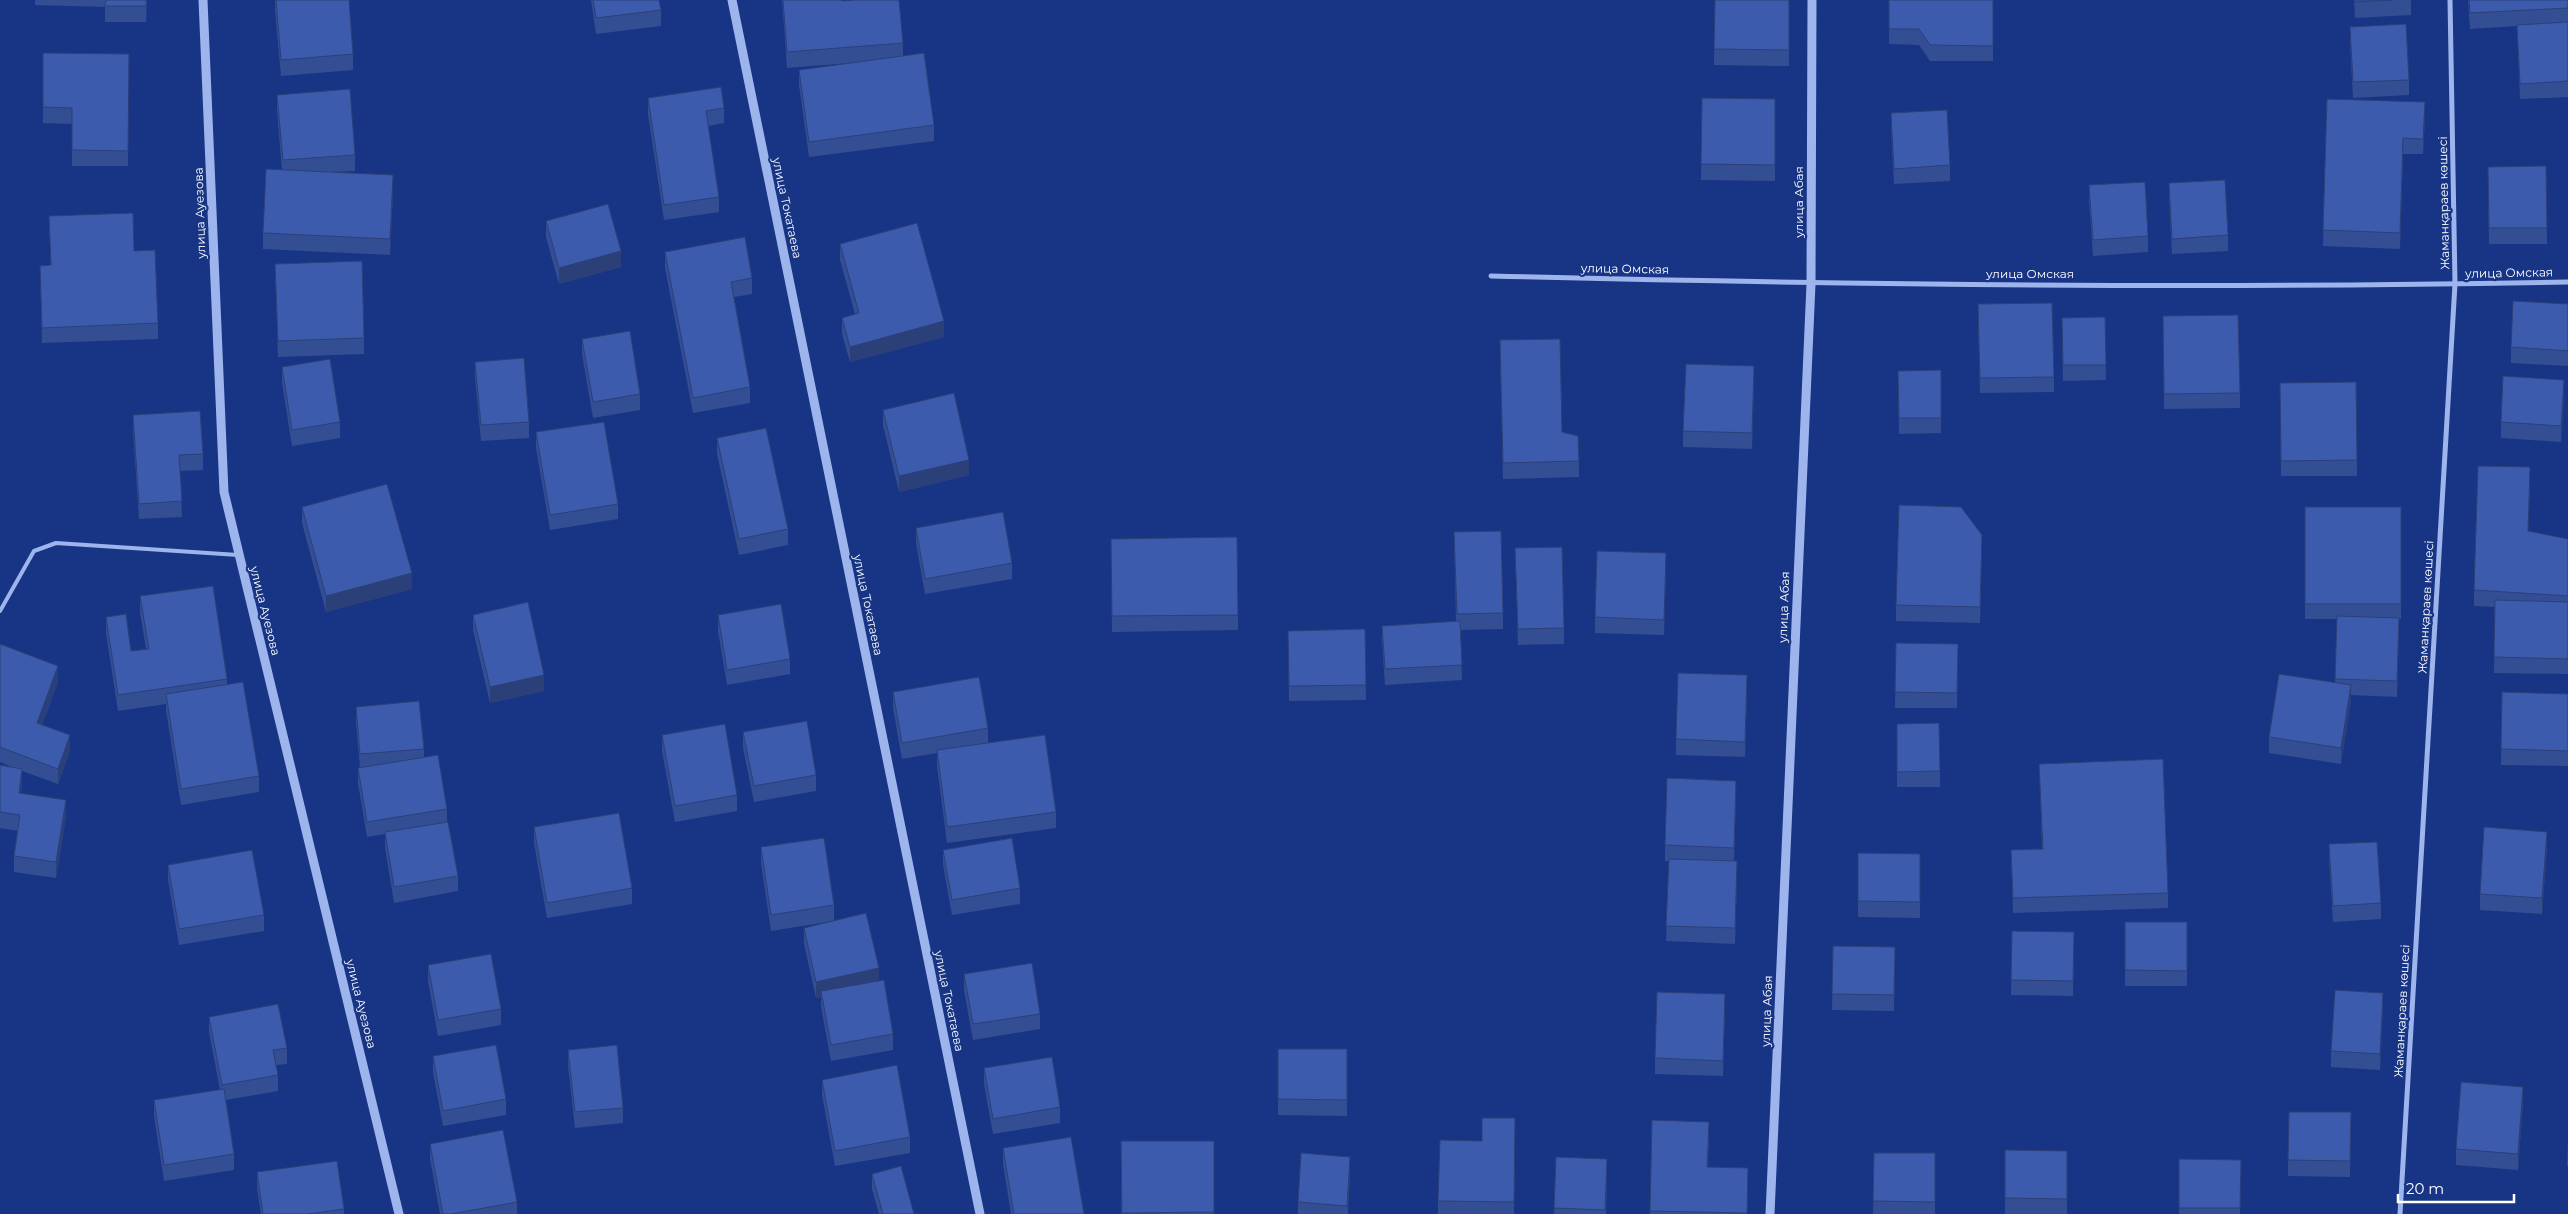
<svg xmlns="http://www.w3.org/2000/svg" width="2568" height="1214" viewBox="0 0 2568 1214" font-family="Montserrat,sans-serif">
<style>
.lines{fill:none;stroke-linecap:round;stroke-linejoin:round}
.service{stroke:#9eb4ec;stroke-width:4}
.minor{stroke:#9eb4ec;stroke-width:5}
.tertiary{stroke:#9eb4ec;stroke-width:9}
.wall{fill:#344e94}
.shaded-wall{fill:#2b4078}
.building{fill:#3d5bac;stroke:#2b4078}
.labels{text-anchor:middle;stroke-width:4.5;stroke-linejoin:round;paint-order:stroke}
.street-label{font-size:12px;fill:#fff;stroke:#183585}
</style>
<rect width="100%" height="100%" fill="#183585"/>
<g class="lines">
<!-- service -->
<path class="service" d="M0,611L34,551L56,543L238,555"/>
<!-- minor -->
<g class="minor">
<path d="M1491,276C1850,285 2209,289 2568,282"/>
<path d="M2400,1214L2455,284L2450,0"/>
</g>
<!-- tertiary -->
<g class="tertiary">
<path d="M203,0L224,492L399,1214"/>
<path d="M732,0L980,1214"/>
<path d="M1770,1214L1811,284L1812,0"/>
</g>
</g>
<!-- wall -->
<g class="wall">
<path d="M35,0H147L146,22H105V7L35,5Z"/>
<path d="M275,0H349L353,54V70L281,76L275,11Z"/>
<path d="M591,0H659L661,10V26L596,34Z"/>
<path d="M782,0H842V1L903,43V56L934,125V141L809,157L799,85V70L850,63L787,68Z"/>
<path d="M1715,0H1789V66L1714,65Z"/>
<path d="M1889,0H1993V61H1930L1919,45L1889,44Z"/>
<path d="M2354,0H2411V15L2355,18Z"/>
<path d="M2468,0H2568V97L2520,99L2517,26L2470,29Z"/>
<path d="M2350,27L2409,80V95L2353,98L2350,43Z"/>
<path d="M43,53L129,54L128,166H72V124L43,123Z"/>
<path d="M277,95L355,155V171L331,172L393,191L390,255L263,249V233L282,170L277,111Z"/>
<path d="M648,98L724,108V123L708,126L719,197V212L664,220L648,114Z"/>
<path d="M1702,98L1775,99V181L1701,180Z"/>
<path d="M2327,99L2425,118L2423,154H2403L2400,249L2323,246Z"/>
<path d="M1891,113L1950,165V181L1894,184L1891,129Z"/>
<path d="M2546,166L2547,244H2489L2488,167Z"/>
<path d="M2169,183L2228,235V251L2172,254L2169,199Z"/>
<path d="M2089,185L2148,236V252L2093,256L2089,200Z"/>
<path d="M49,216L158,323V339L42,343L40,266L51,265Z"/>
<path d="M546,221L621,267L559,284L546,237Z"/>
<path d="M840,244L944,337L850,362L842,334V318L855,314L840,260Z"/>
<path d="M665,252L752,278V294L734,297L750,387V403L693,413L665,268Z"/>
<path d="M275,264L364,338V354L278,357Z"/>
<path d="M2568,304V366L2511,363V347Z"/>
<path d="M2105,317L2106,380L2063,381L2062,318Z"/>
<path d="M1978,320L2054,377V392L1980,393Z"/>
<path d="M2163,331L2240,393V408L2164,409Z"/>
<path d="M582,339L640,394V410L593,418L582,354Z"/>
<path d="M1500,356L1562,432L1579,461V477L1503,479Z"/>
<path d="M475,362L529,422V438L481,441L475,378Z"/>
<path d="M282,367L340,422V438L292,446L282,383Z"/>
<path d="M1941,370V433L1899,434L1898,371Z"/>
<path d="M1754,382L1752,449L1683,447V431Z"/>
<path d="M2280,383L2357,460V476H2281Z"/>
<path d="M2564,396L2561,442L2501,438V422Z"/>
<path d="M883,410L969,475L899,492L883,425Z"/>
<path d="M133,415L203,454V470L180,471L182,517L139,519L133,431Z"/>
<path d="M536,432L618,504V519L550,530L536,448Z"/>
<path d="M717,438L788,529V545L739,555L717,454Z"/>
<path d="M2530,483L2528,531L2568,539V674L2494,673L2495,607L2474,606V590Z"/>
<path d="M302,507L412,589L326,612L302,523Z"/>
<path d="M2305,507H2401V619H2399L2397,697L2351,695V701L2341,764L2269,753V737L2335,683L2337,619H2305Z"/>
<path d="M916,528L1012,563V579L925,594L916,543Z"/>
<path d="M1454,532L1503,613V629L1460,630L1462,680L1385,685L1382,642V626L1456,622Z"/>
<path d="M1111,539L1238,615V630L1112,632Z"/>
<path d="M1515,548L1564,628V644L1518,645Z"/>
<path d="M1982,551L1980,623L1896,621V605Z"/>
<path d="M1666,569L1664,635L1595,633V617Z"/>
<path d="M140,596L227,679V685L259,776V792L181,805L166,710V704L118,711L106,633V617L131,651L146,649L140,612Z"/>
<path d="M473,615L544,691L490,703L473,630Z"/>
<path d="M718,615L790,659V674L727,685L718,631Z"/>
<path d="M1365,629L1366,700L1289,701L1288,631Z"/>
<path d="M1896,643L1958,644L1957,708H1895Z"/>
<path d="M0,644L58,682L42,725L70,751L58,784L22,771V784L21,793L66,816L56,878L14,872V856L18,831L0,828V765L12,767L0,762Z"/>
<path d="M1747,691L1745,757L1676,755V739Z"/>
<path d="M893,692L988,728V743L1056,812V828L947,843L937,766V753L902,759L893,708Z"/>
<path d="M2502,692L2568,694V766L2501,765Z"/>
<path d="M356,707L424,749V757L447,809V822L458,876V891L394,903L385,848V834L367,837L358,783V768H360L356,723Z"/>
<path d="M1897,724L1940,771V787H1897Z"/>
<path d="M743,732L816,775V791L754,802L743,748Z"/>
<path d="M662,735L737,795V811L675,822L662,751Z"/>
<path d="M2039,764L2168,893V908L2013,913L2011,850L2042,849Z"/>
<path d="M1736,797L1734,861L1737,877L1735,944L1666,941L1669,861H1665V845Z"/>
<path d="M534,827L632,888V904L547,918L534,843Z"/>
<path d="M2329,844L2381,903V919L2333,922L2329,860Z"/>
<path d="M761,847L834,905V921L771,931L761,863Z"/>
<path d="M2547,848L2542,914L2480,910V894Z"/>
<path d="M943,850L1020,888V904L952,915L943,865Z"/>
<path d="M1858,853L1920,854V918L1858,917Z"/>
<path d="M168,865L264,915V931L179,945L168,880Z"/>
<rect x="2125" y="922" width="62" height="64"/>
<path d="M804,928L879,981L893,1034V1050L831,1061L821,1007V997L816,998L804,944Z"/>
<path d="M2012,931L2074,932L2073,996L2011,995Z"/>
<path d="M1833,946L1895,947L1894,1011L1832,1010Z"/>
<path d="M428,965L501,1009V1025L438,1036L428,981Z"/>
<path d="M964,974L1040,1014V1029L973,1040L964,990Z"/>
<path d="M2383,1008L2380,1070L2331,1067V1051Z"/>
<path d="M1725,1010L1723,1076L1655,1074V1058Z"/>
<path d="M209,1017L287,1048V1064L276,1065L278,1075V1091L226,1100L234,1154V1170L164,1181L154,1116V1100L220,1090L209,1032Z"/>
<path d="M1278,1049H1347V1116L1278,1115Z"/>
<path d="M568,1050L623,1108V1123L575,1128L568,1066Z"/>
<path d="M433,1056L506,1099V1115L443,1126L433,1072Z"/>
<path d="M984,1068L1060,1107V1123L993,1134L984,1084Z"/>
<path d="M822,1080L910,1137V1153L835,1166L822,1095Z"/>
<path d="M2523,1103L2518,1170L2456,1165V1149Z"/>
<path d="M2351,1112L2350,1177L2288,1176V1160Z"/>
<path d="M1515,1118L1514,1214H1438V1201Z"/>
<path d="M1652,1120L1709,1137L1708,1167L1748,1184L1747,1214H1650Z"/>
<path d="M2568,1140V1166H2567Z"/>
<rect x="1121" y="1141" width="93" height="73"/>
<path d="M430,1144L517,1202V1214H440L430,1159Z"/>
<path d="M1003,1148L1084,1214H1011L1003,1164Z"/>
<path d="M2005,1150L2067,1151V1214H2005Z"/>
<path d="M1874,1153H1935V1214H1873Z"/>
<path d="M1556,1157L1607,1174L1606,1214H1554Z"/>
<path d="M2179,1159L2241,1160L2240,1214H2179Z"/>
<path d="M257,1172L344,1209V1214H261L257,1188Z"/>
<path d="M1350,1173L1348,1214H1298V1202Z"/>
<path d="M872,1174L914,1214H879L872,1189Z"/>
</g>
<!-- shaded-wall -->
<g class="shaded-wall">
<path d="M2425,102V118L2423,154V139Z"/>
<path d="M2403,138V154L2400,249V233Z"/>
<path d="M393,175V191L390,255V239Z"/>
<path d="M621,251V267L559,284V268Z"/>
<path d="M944,321V337L850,362V347Z"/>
<path d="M1754,366V382L1752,449V433Z"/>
<path d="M2564,380V396L2561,442V426Z"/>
<path d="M969,460V475L899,492V476Z"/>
<path d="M2530,467V483L2528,547V531Z"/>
<path d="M1666,553V569L1664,635V620Z"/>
<path d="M412,573V589L326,612V596Z"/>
<path d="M2399,618V634L2397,697V681Z"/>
<path d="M58,666V682L37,738V723Z"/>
<path d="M544,675V691L490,703V687Z"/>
<path d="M1747,675V691L1745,757V742Z"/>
<path d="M2351,685V701L2341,764V748Z"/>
<path d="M70,735V751L58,784V769Z"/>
<path d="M22,769V784L19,808V793Z"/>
<path d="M1736,781V797L1734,864V848Z"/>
<path d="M66,800V816L56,878V862Z"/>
<path d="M2547,832V848L2542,914V898Z"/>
<path d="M1737,861V877L1735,944V928Z"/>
<path d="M879,968V984L821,991V997L816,998V982Z"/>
<path d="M2383,993V1008L2380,1070V1054Z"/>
<path d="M1725,994V1010L1723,1076V1061Z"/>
<path d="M2523,1087V1103L2518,1170V1154Z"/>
<path d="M1350,1157V1173L1347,1214V1206Z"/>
</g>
<!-- building -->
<g class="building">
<path d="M106,0H146V6H105Z"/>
<path d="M276,0H349L353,54L281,60Z"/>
<path d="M593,0H659L661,10L596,18Z"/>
<path d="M783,0H842V1L855,0H899L903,43L787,52Z"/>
<path d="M1715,0H1789V50L1714,49Z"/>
<path d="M1889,0H1993V46L1930,45L1919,29H1889Z"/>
<path d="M2355,0H2392L2355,2Z"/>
<path d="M2469,0H2568V8L2470,13Z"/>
<path d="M2568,22V81L2520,84L2517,25Z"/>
<path d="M2406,24L2409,80L2353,82L2350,27Z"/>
<path d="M43,53L129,54L128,151L72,150V108L43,107Z"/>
<path d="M924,53L934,125L809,142L799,70Z"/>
<path d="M721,87L724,108L706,111L719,197L664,205L648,98Z"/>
<path d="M350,89L355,155L283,160L277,95Z"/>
<path d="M1702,98L1775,99V165L1701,164Z"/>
<path d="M2327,99L2425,102L2423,139L2403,138L2400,233L2323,230Z"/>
<path d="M1947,110L1950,165L1894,169L1891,113Z"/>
<path d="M2546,166L2547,228H2489L2488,167Z"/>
<path d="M266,169L393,175L390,239L263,233Z"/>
<path d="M2225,180L2228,235L2172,239L2169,183Z"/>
<path d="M2145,182L2148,236L2093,240L2089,185Z"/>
<path d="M608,204L621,251L559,268L546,221Z"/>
<path d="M133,213L134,251L155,250L158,323L42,328L40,266L51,265L49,216Z"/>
<path d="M917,223L944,321L850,347L842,318L859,313L840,244Z"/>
<path d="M745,237L752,278L731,282L750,387L693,398L665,252Z"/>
<path d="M362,261L364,338L278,341L275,264Z"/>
<path d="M2513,301L2568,304V351L2511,347Z"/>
<path d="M2052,303L2054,377L1980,378L1978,304Z"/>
<path d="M2238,315L2240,393L2164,394L2163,316Z"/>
<path d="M2105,317L2106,365H2063L2062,318Z"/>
<path d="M630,331L640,394L593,402L582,339Z"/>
<path d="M1560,339L1562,432L1578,436L1579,461L1503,463L1500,340Z"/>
<path d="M524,358L529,422L481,425L475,362Z"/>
<path d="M330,359L340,422L292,430L282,367Z"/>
<path d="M1686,364L1754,366L1752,433L1683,431Z"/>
<path d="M1941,370V418H1899L1898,371Z"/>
<path d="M2503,376L2564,380L2561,426L2501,422Z"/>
<path d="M2356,382L2357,460L2281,461L2280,383Z"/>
<path d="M954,393L969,460L899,476L883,410Z"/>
<path d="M200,411L203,454L179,455L182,501L139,504L133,415Z"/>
<path d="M604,422L618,504L550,515L536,432Z"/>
<path d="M766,428L788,529L739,539L717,438Z"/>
<path d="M2478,466L2530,467L2528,531L2568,539V596L2474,590Z"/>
<path d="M387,484L412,573L326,596L302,507Z"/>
<path d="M1899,505L1961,507L1982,535L1980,607L1896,605Z"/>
<rect x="2305" y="507" width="96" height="97"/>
<path d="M1003,512L1012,563L925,579L916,528Z"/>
<path d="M1501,531L1503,613L1457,614L1454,532Z"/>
<path d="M1237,537L1238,615L1112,616L1111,539Z"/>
<path d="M1562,547L1564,628L1518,629L1515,548Z"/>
<path d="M1597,551L1666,553L1664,620L1595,617Z"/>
<path d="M213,586L227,679L118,695L106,617L126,614L131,651L149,649L140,596Z"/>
<path d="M2495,600L2568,602V659L2494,657Z"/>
<path d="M528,602L544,675L490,687L473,615Z"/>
<path d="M781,604L790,659L727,670L718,615Z"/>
<path d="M2337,616L2399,618L2397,681L2335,679Z"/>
<path d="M1460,621L1462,665L1385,669L1382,626Z"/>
<path d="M1365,629L1366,685L1289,686L1288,631Z"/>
<path d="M1896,643L1958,644L1957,693L1895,692Z"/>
<path d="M0,644L58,666L37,723L70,735L58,769L0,747Z"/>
<path d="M1678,673L1747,675L1745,742L1676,739Z"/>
<path d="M2279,674L2351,685L2341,748L2269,737Z"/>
<path d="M979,677L988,728L902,743L893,692Z"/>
<path d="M243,682L259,776L181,789L166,694Z"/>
<path d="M2502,692L2568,694V751L2501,749Z"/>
<path d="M419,701L424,749L360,754L356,707Z"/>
<path d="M807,721L816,775L754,786L743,732Z"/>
<path d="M1939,723L1940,771L1897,772V724Z"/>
<path d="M725,724L737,795L675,806L662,735Z"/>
<path d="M1045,735L1056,812L947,827L937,750Z"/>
<path d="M438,755L447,809L367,822L358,768Z"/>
<path d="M2163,759L2168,893L2013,898L2011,850L2043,849L2039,764Z"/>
<path d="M0,765L22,769L19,793L66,800L56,862L14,856L20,815L0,812Z"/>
<path d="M1667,778L1736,781L1734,848L1665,845Z"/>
<path d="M619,813L632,888L547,903L534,827Z"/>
<path d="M448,822L458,876L394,887L385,832Z"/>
<path d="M2484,827L2547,832L2542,898L2480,894Z"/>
<path d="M824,838L834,905L771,915L761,847Z"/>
<path d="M1012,838L1020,888L952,900L943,850Z"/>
<path d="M2377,842L2381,903L2333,906L2329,844Z"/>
<path d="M252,850L264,915L179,929L168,865Z"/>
<path d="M1858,853L1920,854V902L1858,901Z"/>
<path d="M1669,859L1737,861L1735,928L1666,926Z"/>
<path d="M866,913L879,968L816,982L804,928Z"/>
<path d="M2125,922H2187V971L2125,970Z"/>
<path d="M2012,931L2074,932L2073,981L2011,980Z"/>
<path d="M1833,946L1895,947L1894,995L1832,994Z"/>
<path d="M491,954L501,1009L438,1020L428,965Z"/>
<path d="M1032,963L1040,1014L973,1024L964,974Z"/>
<path d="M884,980L893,1034L831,1045L821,991Z"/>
<path d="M2335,990L2383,993L2380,1054L2331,1051Z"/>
<path d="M1657,992L1725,994L1723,1061L1655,1058Z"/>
<path d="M278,1004L287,1048L273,1050L278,1075L222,1085L209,1017Z"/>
<path d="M496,1045L506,1099L443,1111L433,1056Z"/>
<path d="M617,1045L623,1108L575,1112L568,1050Z"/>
<path d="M1278,1049H1347V1100L1278,1099Z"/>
<path d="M1052,1057L1060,1107L993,1119L984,1068Z"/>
<path d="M897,1065L910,1137L835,1151L822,1080Z"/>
<path d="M2461,1082L2523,1087L2518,1154L2456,1149Z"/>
<path d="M224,1089L234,1154L164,1165L154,1100Z"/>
<path d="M2289,1112H2351L2350,1161L2288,1160Z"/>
<path d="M1482,1118H1515L1514,1202L1438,1201L1440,1140L1482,1141Z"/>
<path d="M1652,1120L1709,1122L1707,1167L1748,1168L1747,1213L1650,1211Z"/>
<path d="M503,1130L517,1202L451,1214H443L430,1144Z"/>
<path d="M1071,1137L1084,1214H1014L1003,1148Z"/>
<path d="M1121,1141H1214V1212L1122,1213Z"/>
<path d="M2005,1150L2067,1151V1199L2005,1198Z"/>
<path d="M1301,1153L1350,1157L1347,1206L1298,1202Z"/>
<path d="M1874,1153H1935V1202L1873,1201Z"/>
<path d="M1556,1157L1607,1159L1605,1210L1554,1208Z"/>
<path d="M2179,1159L2241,1160L2240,1208H2179Z"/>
<path d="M337,1161L344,1209L308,1214H263L257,1172Z"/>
<path d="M901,1166L914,1214H883L872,1174Z"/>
</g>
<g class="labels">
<!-- street labels -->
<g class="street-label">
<text transform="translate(1799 202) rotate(-90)" y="4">улица Абая</text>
<text transform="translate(2444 203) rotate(-91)" y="4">Жаманқараев көшесі</text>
<text transform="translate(787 208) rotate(78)" y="4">улица Токатаева</text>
<text transform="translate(200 213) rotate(-92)" y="4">улица Ауезова</text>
<text transform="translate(1625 269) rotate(1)" y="4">улица Омская</text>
<text transform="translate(2509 273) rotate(-1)" y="4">улица Омская</text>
<text x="2030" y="278">улица Омская</text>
<text transform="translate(868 605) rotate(78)" y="4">улица Токатаева</text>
<text transform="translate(1784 607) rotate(-88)" y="4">улица Абая</text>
<text transform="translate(2426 607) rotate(-87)" y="4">Жаманқараев көшесі</text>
<text transform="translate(265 611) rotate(76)" y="4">улица Ауезова</text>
<text transform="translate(949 1001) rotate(78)" y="4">улица Токатаева</text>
<text transform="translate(361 1004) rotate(76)" y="4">улица Ауезова</text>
<text transform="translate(1767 1011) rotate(-88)" y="4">улица Абая</text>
<text transform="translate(2402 1011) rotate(-87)" y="4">Жаманқараев көшесі</text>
</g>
</g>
<!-- scale -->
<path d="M2398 1194v8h116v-8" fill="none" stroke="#ffffff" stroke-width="2.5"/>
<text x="2406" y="1194" font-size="15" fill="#ffffff" stroke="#183585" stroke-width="4" paint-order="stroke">20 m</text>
</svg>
